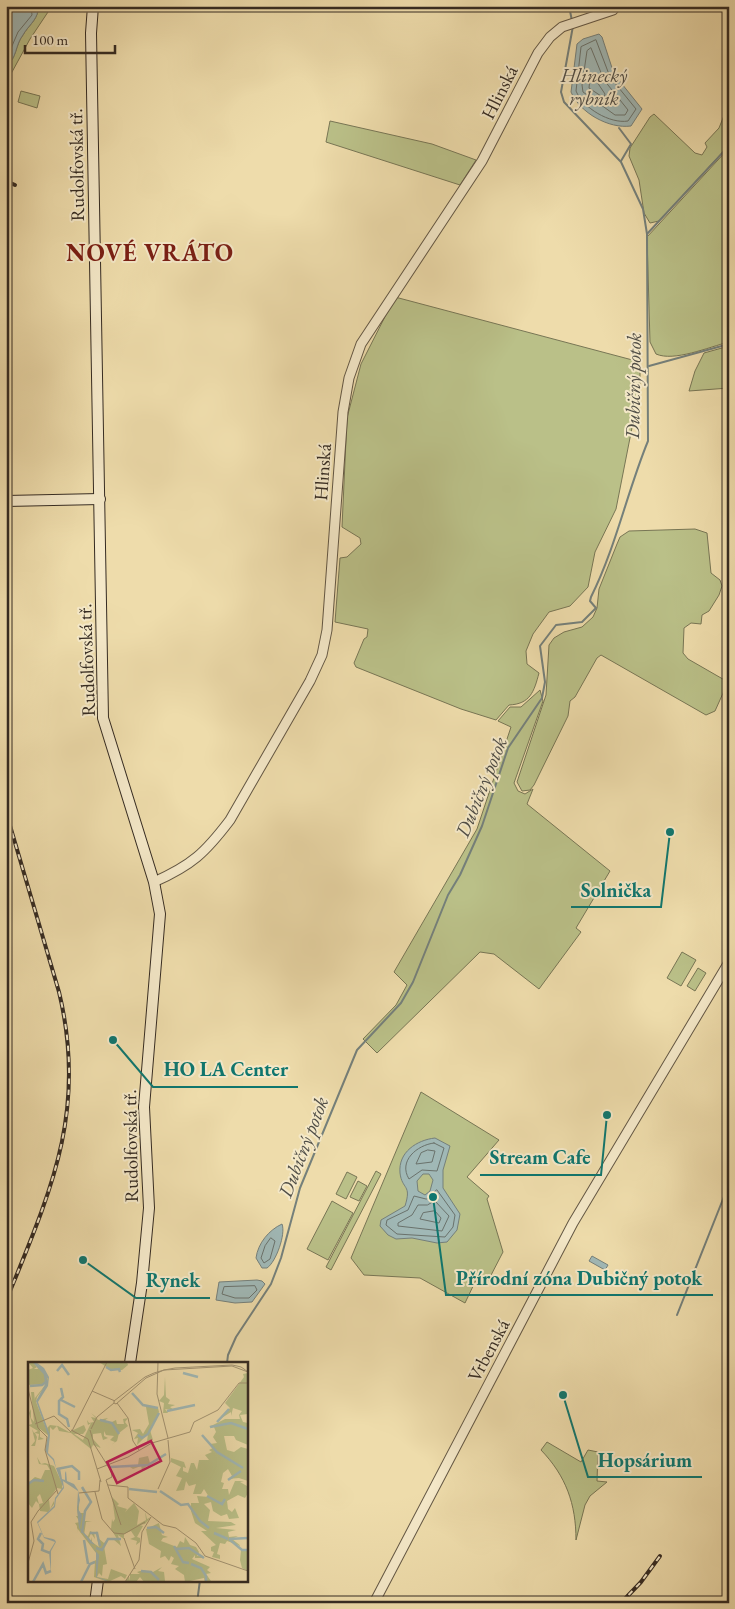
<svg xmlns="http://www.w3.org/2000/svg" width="735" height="1609" viewBox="0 0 735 1609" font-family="'EB Garamond',serif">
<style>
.green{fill:#bac088;stroke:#787655}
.water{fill:#a0b8b6;stroke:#75807b;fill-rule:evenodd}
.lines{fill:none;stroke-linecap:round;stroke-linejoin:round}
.shore{stroke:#6a726c;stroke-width:1}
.stream{stroke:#75807b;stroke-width:2}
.tertiary-casing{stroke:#635744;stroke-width:11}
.secondary-casing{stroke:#352b22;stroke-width:12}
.tertiary{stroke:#f4e8c8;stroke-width:9}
.secondary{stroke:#f4e8c8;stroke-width:10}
.rail-casing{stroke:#352b22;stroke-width:4}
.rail{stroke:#f4e8c8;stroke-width:2;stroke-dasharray:5.5;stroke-linecap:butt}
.labels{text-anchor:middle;stroke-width:4;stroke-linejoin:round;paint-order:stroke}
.street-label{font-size:19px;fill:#352b22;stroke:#f4e8c8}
.water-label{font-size:20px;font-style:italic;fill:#504e47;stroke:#f4e8c8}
.district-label{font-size:24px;font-weight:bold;letter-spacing:1px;fill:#7a1f14;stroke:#f4e8c8}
.inset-river{fill:none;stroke:#a0b8b6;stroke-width:2.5}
.inset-road{fill:none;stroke:#a49574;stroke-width:1}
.view{fill:#c2185b;fill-opacity:0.15;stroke:#c2185b;stroke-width:2.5}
.inset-edge{fill:none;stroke:#352b22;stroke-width:2.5}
.leader{fill:none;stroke:#0f766e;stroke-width:2}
.callout-dot{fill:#0f766e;stroke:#f4e8c8;stroke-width:2}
.callout-label{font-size:20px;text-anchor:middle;font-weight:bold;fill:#0f766e;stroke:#f4e8c8;stroke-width:4;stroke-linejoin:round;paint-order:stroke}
</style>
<rect width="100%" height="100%" fill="#eedcab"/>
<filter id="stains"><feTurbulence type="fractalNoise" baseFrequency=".004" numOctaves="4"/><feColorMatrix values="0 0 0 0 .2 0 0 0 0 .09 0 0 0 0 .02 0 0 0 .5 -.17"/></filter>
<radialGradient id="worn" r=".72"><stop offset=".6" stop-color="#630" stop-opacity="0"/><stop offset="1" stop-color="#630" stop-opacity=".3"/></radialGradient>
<!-- green -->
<g class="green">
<path d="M35,6H52L30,39L6,83V66C17,59 15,45 23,35C28,26 36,21 38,11Z"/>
<path d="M21,91L40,96L37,108L18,102Z"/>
<path d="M729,103V145L659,221L650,223L644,213L639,180L629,156L630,148L650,117L654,114L695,153L702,155L707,147L705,143L719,128Z"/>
<path d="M330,121L432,144L476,160L460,185L326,142Z"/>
<path d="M729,148V342C709,347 674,362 656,354L650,342L647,237Z"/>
<path d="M395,297L640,362V387L616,509L595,552L588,587L570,606L549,612L533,634L526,651L527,664L539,673C534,692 530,704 509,705L496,720L461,709L356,667L354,663L364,639L367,637L368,629L335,622L340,558L347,557L361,544L360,538L342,527L347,418L361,364Z"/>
<path d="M729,346V388L689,391L695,371L704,353Z"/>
<path d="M695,529L707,533L711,573L720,580L722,586L719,595L709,611L702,615L701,624L691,623L684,628L683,653L688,659L728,682L715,711L706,715L601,655L597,658L575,697L570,701L568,716L534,785L530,790L522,791L517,782L546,695L549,645L554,638L564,632L582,627L593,617L597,608L599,589L617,544L620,537L629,531Z"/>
<path d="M540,690L543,701L514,783L518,791L525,794L533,789L527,804L610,871L576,928L581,932L539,989L494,954L480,952L377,1053L363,1039L396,1005L407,985L394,972L477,829L511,727L498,721L510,707H521Z"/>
<path d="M682,952L696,960L681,986L667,978Z"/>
<path d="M698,968L706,973L695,991L687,986Z"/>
<path d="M421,1092L499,1140L467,1177L489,1196L487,1199L503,1252L488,1281L476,1280L465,1303L420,1278L364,1275L351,1258Z"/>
<path d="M376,1171L381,1174L331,1270L326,1267Z"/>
<path d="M347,1172L357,1177L346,1199L336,1194Z"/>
<path d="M358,1181L367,1186L359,1201L350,1197Z"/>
<path d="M332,1201L353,1213L328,1260L307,1249Z"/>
<path d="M547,1442L581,1462L588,1450L598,1452L597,1481L607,1482L590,1496L585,1505L576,1540C576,1504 566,1476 541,1450Z"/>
</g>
<!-- water -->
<g class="water">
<path d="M6,6H35L38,11C36,21 28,26 23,35C15,45 17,59 6,66Z"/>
<path d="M599,34L602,37L614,74L642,109L631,126C609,129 580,113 571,92L577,44L583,39Z"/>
<path d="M435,1138L450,1146L443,1170V1188L460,1214L457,1230L447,1242L437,1243L412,1238L396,1239L388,1235L380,1226L381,1220L405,1206C412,1184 402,1190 400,1173C398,1152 417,1140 435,1138ZM423,1174H429L433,1180L430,1191L425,1195L418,1191L417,1181Z"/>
<path d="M282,1224C286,1234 276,1262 267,1268H262L256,1258C258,1243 269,1230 282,1224Z"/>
<path d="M592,1256L608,1265L605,1270L589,1261Z"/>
<path d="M257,1280L262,1281L265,1284L252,1302L235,1303L216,1300L219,1282Z"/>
</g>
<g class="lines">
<!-- shore -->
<g class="shore">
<path d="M596,40L610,77L636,109L628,121C610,124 583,108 576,91L581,47Z"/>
<path d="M591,48L604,80L628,110L625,115H615L583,92L582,85L587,51Z"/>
<path d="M6,60L18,32L32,15L31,6"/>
<path d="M593,76L605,94L604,98L589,88L590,78Z"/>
<path d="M434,1143L444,1148L437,1171L422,1170L409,1179C398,1161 417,1145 434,1143Z"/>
<path d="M428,1150L435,1151L432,1162L416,1164L421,1153Z"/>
<path d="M437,1190L455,1215L453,1227L445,1237L397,1234L386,1225L387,1220L408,1210L414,1196L426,1199Z"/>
<path d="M435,1201L449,1216L442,1231L398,1226V1223L412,1215L418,1205H427Z"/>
<path d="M435,1211L441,1218L439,1223L420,1219L423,1213Z"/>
<path d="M271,1238L275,1241L270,1259L264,1263L261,1258L265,1246Z"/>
<path d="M255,1286L257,1290L249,1298H235L222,1294L224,1287Z"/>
</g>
<!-- stream -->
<g class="stream">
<path d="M569,6L572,21"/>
<path d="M619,128L631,144L621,161"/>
<path d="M647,234L729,146"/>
<path d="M649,366L729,344"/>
<path d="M677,1315L729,1184"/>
<path d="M227,1363L228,1355L236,1337L271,1284L281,1258L300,1188L357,1050L401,1003L413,982L448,895L460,875L482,826L508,748L542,698L545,682L540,646L556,625L582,622L596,608L590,601L591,597C616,547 627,492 648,441L647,234L643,209L621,162L564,102L561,92L573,26"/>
<path d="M197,1603L200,1580"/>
</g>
<defs>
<g id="tertiary">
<path d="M154,882C192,865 205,853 230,820L310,681L322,655L327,630L343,412L349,378L361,344L482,161L538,53L550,37L562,27L613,10L616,6"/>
<path d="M374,1603L573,1223L729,962"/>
</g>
<g id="secondary">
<path d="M93,6L91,33L103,718L154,882L160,914L144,1107L149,1208L142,1283L130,1363"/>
<path d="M6,501L100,499"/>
<path d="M95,1603L98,1580"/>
</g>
</defs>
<!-- tertiary casing -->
<use href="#tertiary" class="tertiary-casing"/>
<!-- secondary casing -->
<use href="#secondary" class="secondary-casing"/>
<!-- tertiary -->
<use href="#tertiary" class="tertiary"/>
<!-- secondary -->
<use href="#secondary" class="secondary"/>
<defs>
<g id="rail">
<path d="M6,181L15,185"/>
<path d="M6,812L59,992C88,1112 50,1193 6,1301"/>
<path d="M621,1603L641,1582L660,1556"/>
</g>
</defs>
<!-- rail casing -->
<use href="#rail" class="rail-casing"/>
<!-- rail -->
<use href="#rail" class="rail"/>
</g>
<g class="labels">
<!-- street labels -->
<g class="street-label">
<text transform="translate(499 92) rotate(-63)" y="7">Hlinská</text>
<text transform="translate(76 165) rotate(-91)" y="7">Rudolfovská tř.</text>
<text transform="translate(322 472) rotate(-86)" y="7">Hlinská</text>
<text transform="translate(86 660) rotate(-92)" y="7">Rudolfovská tř.</text>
<text transform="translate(130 1146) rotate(-91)" y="7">Rudolfovská tř.</text>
<text transform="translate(488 1350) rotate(-62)" y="7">Vrbenská</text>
</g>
<!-- water labels -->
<g class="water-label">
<text x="594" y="82">Hlinecký<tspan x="594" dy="23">rybník</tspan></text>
<text transform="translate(633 386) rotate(-89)" y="7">Dubičný potok</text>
<text transform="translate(481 787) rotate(-68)" y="7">Dubičný potok</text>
<text transform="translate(303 1147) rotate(-69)" y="7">Dubičný potok</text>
</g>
<!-- district labels -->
<g class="district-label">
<text x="150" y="261">NOVÉ VRÁTO</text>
</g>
</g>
<!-- overview -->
<g transform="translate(28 1362)">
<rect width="220" height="220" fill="#eedcab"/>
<path d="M0,0H5L9,5L6,7H10L7,0L20,17L18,23L9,35L8,40L21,74L12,67V75L16,77L10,78L11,72L7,71L9,75L7,84H3L7,79L4,67L6,71L10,69L0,63L4,62L1,51L3,47V56L6,60L3,30H6L7,39V36L18,22L0,23V8L5,6ZM71,0H99L100,3L94,8H83ZM220,11V52L212,53L215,60L220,61V83L208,78L206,74H196L199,88L206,90L213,85L220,87V119L211,116L200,117L204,114L200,107L195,111L193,120L196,121L194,127H200L201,133L207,119H216L212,120L219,124L220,131L217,136L210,133L199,139L200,147L204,150L207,146L211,156L201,157L199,152L193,154L185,149L183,140L176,142L182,148L180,159L203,160L208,163L188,166L208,168L200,170L201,175L210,174L204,177L213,184L199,179L197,182L192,181L189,192L192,193V197L184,195L186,190L183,189V185L188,183L173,169H179L167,161L163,149V141H171L169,134L181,135L176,127L173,132H165L168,122L161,124L158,119L156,128L148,129L154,116L148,114L153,105L143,100V96L156,100L158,106L155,105V109L160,111L163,101H166L169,108L171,98H181L177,93L184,90L181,88L185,86L182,82L189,81L185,75L188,70L186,65H181L197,57H212L211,53L214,49L205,46L203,54V50L189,59L202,46L197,41L216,15L215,12ZM137,15L138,35L142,38L140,42L147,43L142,45L146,48L137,47L140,51H135L136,41L131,39L136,33ZM124,44L130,46L131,50L122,68L125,78L119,79L120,72L109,83L110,76L106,77L110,71L104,68L112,67L115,72L121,62L118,45ZM63,51L68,55L70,58L80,56L76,59L82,61L88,58L89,62H96L95,57L100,56L97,60L100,64L91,71L89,79L83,83L87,80L82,78L86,74L78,73L76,69V74L80,76L75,78L73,71L65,72V77L73,86L65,83L63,87L43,71L31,69L29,64L25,68L22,65V74L19,66L22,63L30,64L41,70L56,63L58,68L55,72H46L55,78L63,61L60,63L59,58L61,61L66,60L63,55L68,56ZM120,94L122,101L114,108L113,104L105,107L99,103H110L111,96ZM9,95L13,102L17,101L26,104L34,121V127L29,126L21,137L22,147L26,139V142L20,150L12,149L11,142L15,141L12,132L9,135L11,142L8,139L4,146L0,141V121L7,115L13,117L17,108H22L19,103L11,102ZM84,135L91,142L89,144L99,147L97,150L106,141L111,149L109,163L118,158L117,149L119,157L123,155L117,162L112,163L115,164L109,175L112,176V185V180L108,183L109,179L102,177L107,175L103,169L96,172V177L90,173L93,184L85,177H81L76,184L79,202L75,203L74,214L71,211L69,215L80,217L83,207L99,213L97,217L93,214L80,220L66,215L67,200L62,202L68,198V191L49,166L50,171L49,167V164L47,161L52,160L48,154H50L49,145L51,140V151H56L57,159H64L58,160L56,173L60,174L62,169L66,171L67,177L63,171L61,176L63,179L64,175V180L71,185L68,171L69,169L70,176L76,181L81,176L89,177L83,167L84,157L85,160L87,157ZM131,161L134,173L140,175L135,176L133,179L149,185L152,179L156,181L157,175L162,183L168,185L171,190L169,194L174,193L175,196H167V193L164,197L182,205L179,208L183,211L178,212L183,219L177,220L176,216L157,220L156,213L147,207L151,204L143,202L146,196L143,194L141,199L137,194L132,196L133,189L121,182L118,167ZM220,187V209L214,206L212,198L213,188ZM134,205L130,209L136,210L137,219H148L144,220H116L112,215L108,220H97L101,214L102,219V212H112L109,210L112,209L125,210Z" fill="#bac088"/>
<path d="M8,0L16,6L21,15L20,24L10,40L22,73L20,91L26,97L28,106H32L34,117L37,118V111L38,109L39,119L46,122L50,128L52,138L50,147L54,153L52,166L67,183L62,181L71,193L69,215L78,218L81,220L68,215V190L51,166L49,147L50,129L35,119L36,126L28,137L27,145L10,161L16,175L25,177L27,178L28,180L23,189V211L11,220L23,211L21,190L27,180L16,176L9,160L26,144L27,136L35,125L25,98L19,92L17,88L20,73L8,39L20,17Z" fill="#a0b8b6"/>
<path class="inset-river" d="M78,5L83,8L91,7L92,10M29,9L34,3L41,13M155,11L170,15M2,24L14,23L18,20L17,12L6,0M33,26L35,35L31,39V52L39,57L41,65M104,31L115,43L130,46M33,38L47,45M139,49L167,43M72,58L84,61L91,72M189,60L201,47M182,65L203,61L220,67M110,73L114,76L120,72L131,51M174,73L189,90L215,106M82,105L120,103L138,92M29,107L44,104L51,110V118M200,118L213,109M0,122L6,118L16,119M54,125L63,140L57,149L54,171M101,127L129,130M132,129L153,143L160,142L172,159L181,166M179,134L194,142L197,137M119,166L128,165L136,171M13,171L10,177L15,182L14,188L22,191M62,171H69L72,184M186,171L200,177M201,177L214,188H220M201,177L220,176M56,178L60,202M146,184L155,200L161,201M68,186L74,188L80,177H93M148,187L161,186L176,196M163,202L173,206L178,214V220M113,209L123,210L131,218M5,220L15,202L18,211L23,209M53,220L62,202L67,200"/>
<path class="inset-road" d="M130,0L129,32L140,76M220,10L216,7L213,5L209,4L204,3L147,6L136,8L126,11L117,15L86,39V41L88,42L118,16L136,8L204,4L220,10M0,27L10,66L19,75L17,88L30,132M64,29L87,39M89,41L100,56L105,79L111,88M7,62L26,54L43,70M63,67L69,55L86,41M43,68L60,77L73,120M62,68L66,82L83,109L84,115L78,118L93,163M44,69L79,0M69,107L100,95L124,81L162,70L166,60L190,48L211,21H220M80,123L100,125V136L135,163L148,166L168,181L177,194L220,209M130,127L142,100L140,78M67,130L74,157L86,171L96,172M51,131L71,129L72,118M10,149L29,128M96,172L117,160M96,176L107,207M0,201L6,179L3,160L10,149M97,220L111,198L114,170L123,155"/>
<path class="view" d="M123,79L133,99L89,121L79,100Z"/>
<rect width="220" height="220" class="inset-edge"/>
</g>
<!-- callouts -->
<path class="leader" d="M670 832L661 907H571M113 1040L153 1087H298M607 1115L601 1175H480M433 1197L446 1295H713M83 1260L136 1298H210M563 1395L588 1477H702"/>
<g class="callout-dot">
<circle cx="670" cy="832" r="5"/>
<circle cx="113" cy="1040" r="5"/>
<circle cx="607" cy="1115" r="5"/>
<circle cx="433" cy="1197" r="5"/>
<circle cx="83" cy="1260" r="5"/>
<circle cx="563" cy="1395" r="5"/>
</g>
<g class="callout-label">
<text x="616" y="897">Solnička</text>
<text x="226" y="1076">HO LA Center</text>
<text x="540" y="1164">Stream Cafe</text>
<text x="579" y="1285">Přírodní zóna Dubičný potok</text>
<text x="173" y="1287">Rynek</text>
<text x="645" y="1467">Hopsárium</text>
</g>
<!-- margin -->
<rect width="735" height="1609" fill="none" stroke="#eedcab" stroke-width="25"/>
<rect x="8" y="8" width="720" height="1594" fill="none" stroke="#352b22" stroke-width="2.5"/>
<rect x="12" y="12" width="710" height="1584" fill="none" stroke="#352b22"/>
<!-- scale -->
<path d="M25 45v8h90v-8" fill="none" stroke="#352b22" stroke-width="2.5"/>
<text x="32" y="45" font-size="15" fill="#352b22" stroke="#f4e8c8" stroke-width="4" paint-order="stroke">100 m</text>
<rect width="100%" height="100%" filter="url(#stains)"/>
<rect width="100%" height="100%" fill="url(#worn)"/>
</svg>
